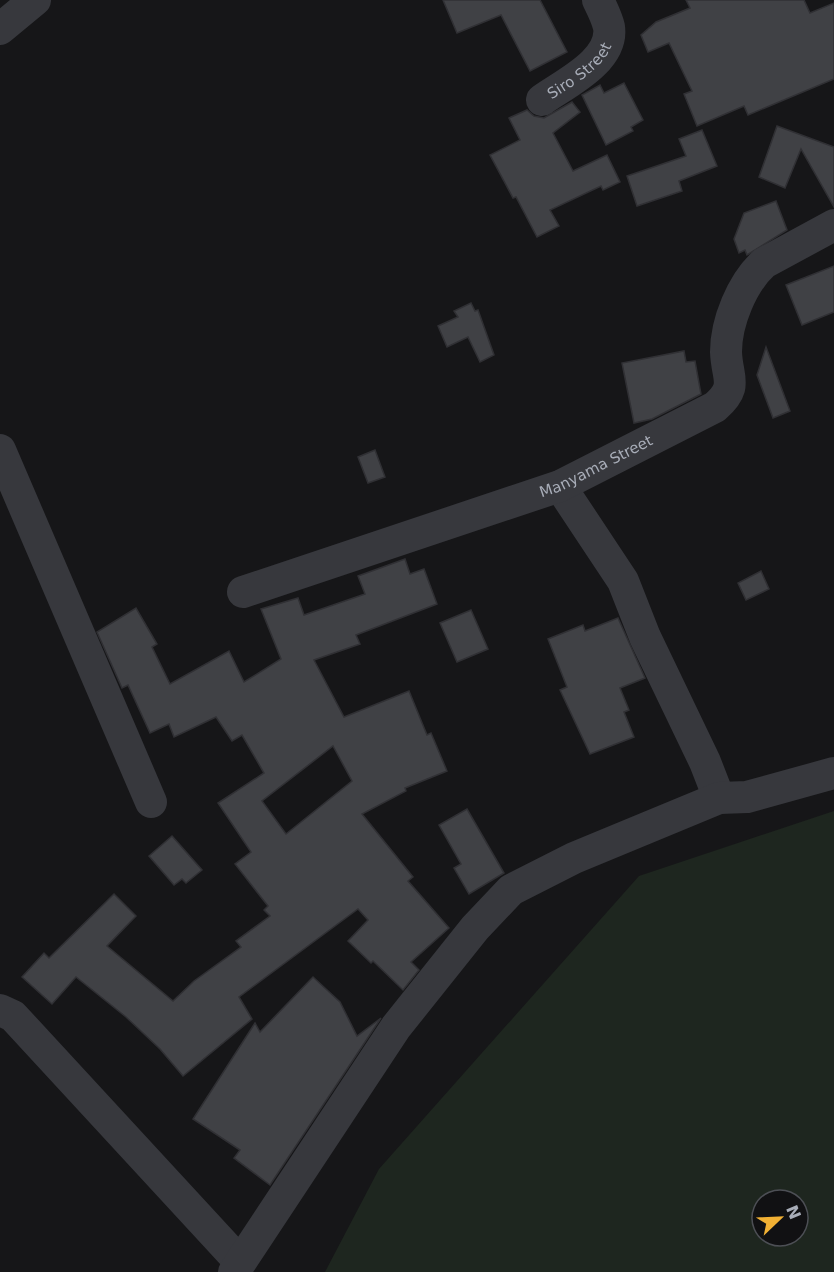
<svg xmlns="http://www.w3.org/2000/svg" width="834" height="1272" viewBox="0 0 834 1272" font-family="'DejaVu Sans',sans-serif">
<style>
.green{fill:#1e261f;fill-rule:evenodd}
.building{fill:#404145;stroke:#303034;stroke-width:1.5;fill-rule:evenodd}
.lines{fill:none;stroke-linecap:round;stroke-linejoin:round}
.minor{stroke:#37383d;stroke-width:32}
.labels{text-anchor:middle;stroke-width:4.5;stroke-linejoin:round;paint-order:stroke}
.street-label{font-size:15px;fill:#a8adb8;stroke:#111113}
</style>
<rect width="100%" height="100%" fill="#161618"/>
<!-- green -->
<path class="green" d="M834,811V1272H325L379,1169L639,876ZM762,1200H798V1236H762Z"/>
<!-- building -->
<g class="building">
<path d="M443,0H540L567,52L530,71L501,15L457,33Z"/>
<path d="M686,0H804L810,13L834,3V79L748,115L744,106L697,126L684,94L692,91L669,43L648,52L641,35L656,22L690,8Z"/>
<path d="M624,83L643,120L631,127L633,131L606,145L582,95L600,85L604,93Z"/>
<path d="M572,102L580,112L553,133L573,171L607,155L620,182L603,190L601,186L550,210L559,226L537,237L516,197L513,198L490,155L520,140L509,118L527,110L534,116L544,118Z"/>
<path d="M777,126L834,147V207L801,149L785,188L759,177Z"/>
<path d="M702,130L717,166L679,181L682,191L637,206L627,176L686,156L679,139Z"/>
<path d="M776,201L787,230L747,255L745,250L739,253L734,239L744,213Z"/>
<path d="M834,266V312L802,325L786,285Z"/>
<path d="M471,303L475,311L478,310L494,355L480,362L468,337L447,347L438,326L458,317L454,311Z"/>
<path d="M766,347L790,411L773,418L757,375Z"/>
<path d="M684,351L686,362L695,361L701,394L652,419L634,423L622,363Z"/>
<path d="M375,450L385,477L368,483L358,457Z"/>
<path d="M405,559L410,574L424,569L437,604L356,635L360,644L314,660L344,717L409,691L427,735L431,733L447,771L405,788L406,791L362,814L413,877L408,881L449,928L411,962L419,970L403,990L373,961L371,963L348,941L368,920L358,909L239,997L252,1019L183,1076L160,1049L126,1017L76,977L52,1004L22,977L44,953L49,958L114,894L136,916L107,946L173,1001L194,981L241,947L236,941L270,916L264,910L268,906L235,864L251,852L218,803L264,773L242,735L232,741L216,717L174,737L169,724L150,733L128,685L122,688L97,632L136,608L157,644L152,647L170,684L229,651L244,682L281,659L261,609L298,598L304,615L365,594L358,576ZM333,746L352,781L286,834L262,801Z"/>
<path d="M761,571L769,589L746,600L738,583Z"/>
<path d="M471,610L488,649L457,662L440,623Z"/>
<path d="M618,618L645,678L620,688L629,710L624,712L634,737L590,754L560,690L567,687L548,639L583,625L585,631Z"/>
<path d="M467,809L504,873L469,894L454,868L461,864L439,825Z"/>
<path d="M172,836L202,870L186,883L182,879L174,885L149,856Z"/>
<path d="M313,977L340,1002L357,1036L381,1018L270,1185L234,1158L240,1150L193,1119L255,1023L260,1032Z"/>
</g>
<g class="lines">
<!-- minor -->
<g class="minor">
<path d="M0,29L35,0"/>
<path id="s1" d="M542,100C564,84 614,61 609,27C607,18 602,8 598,0"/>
<path d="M0,450L151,802"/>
<path d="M560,486L623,581L645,637L705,762L719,798"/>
<path id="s2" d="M243,592L560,486L715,407C739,386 727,379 726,352C726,322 742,283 764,263L834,225"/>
<path d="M0,1010L13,1016L240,1262"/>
<path d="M234,1272L396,1027L475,928L511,890L574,858L719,798L747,797L834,773"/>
</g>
</g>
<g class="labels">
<!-- street labels -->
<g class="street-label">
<text dy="5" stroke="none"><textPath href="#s1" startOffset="48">Siro Street</textPath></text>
<text dy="5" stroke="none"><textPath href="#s2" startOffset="375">Manyama Street</textPath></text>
</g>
</g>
<!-- north arrow -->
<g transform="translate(780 1218) rotate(67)"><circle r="28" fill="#111113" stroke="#4d4f55" stroke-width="1.5"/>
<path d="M0-4.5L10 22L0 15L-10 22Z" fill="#f2b134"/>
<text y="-9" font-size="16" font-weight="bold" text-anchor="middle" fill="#a8adb8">N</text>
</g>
</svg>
